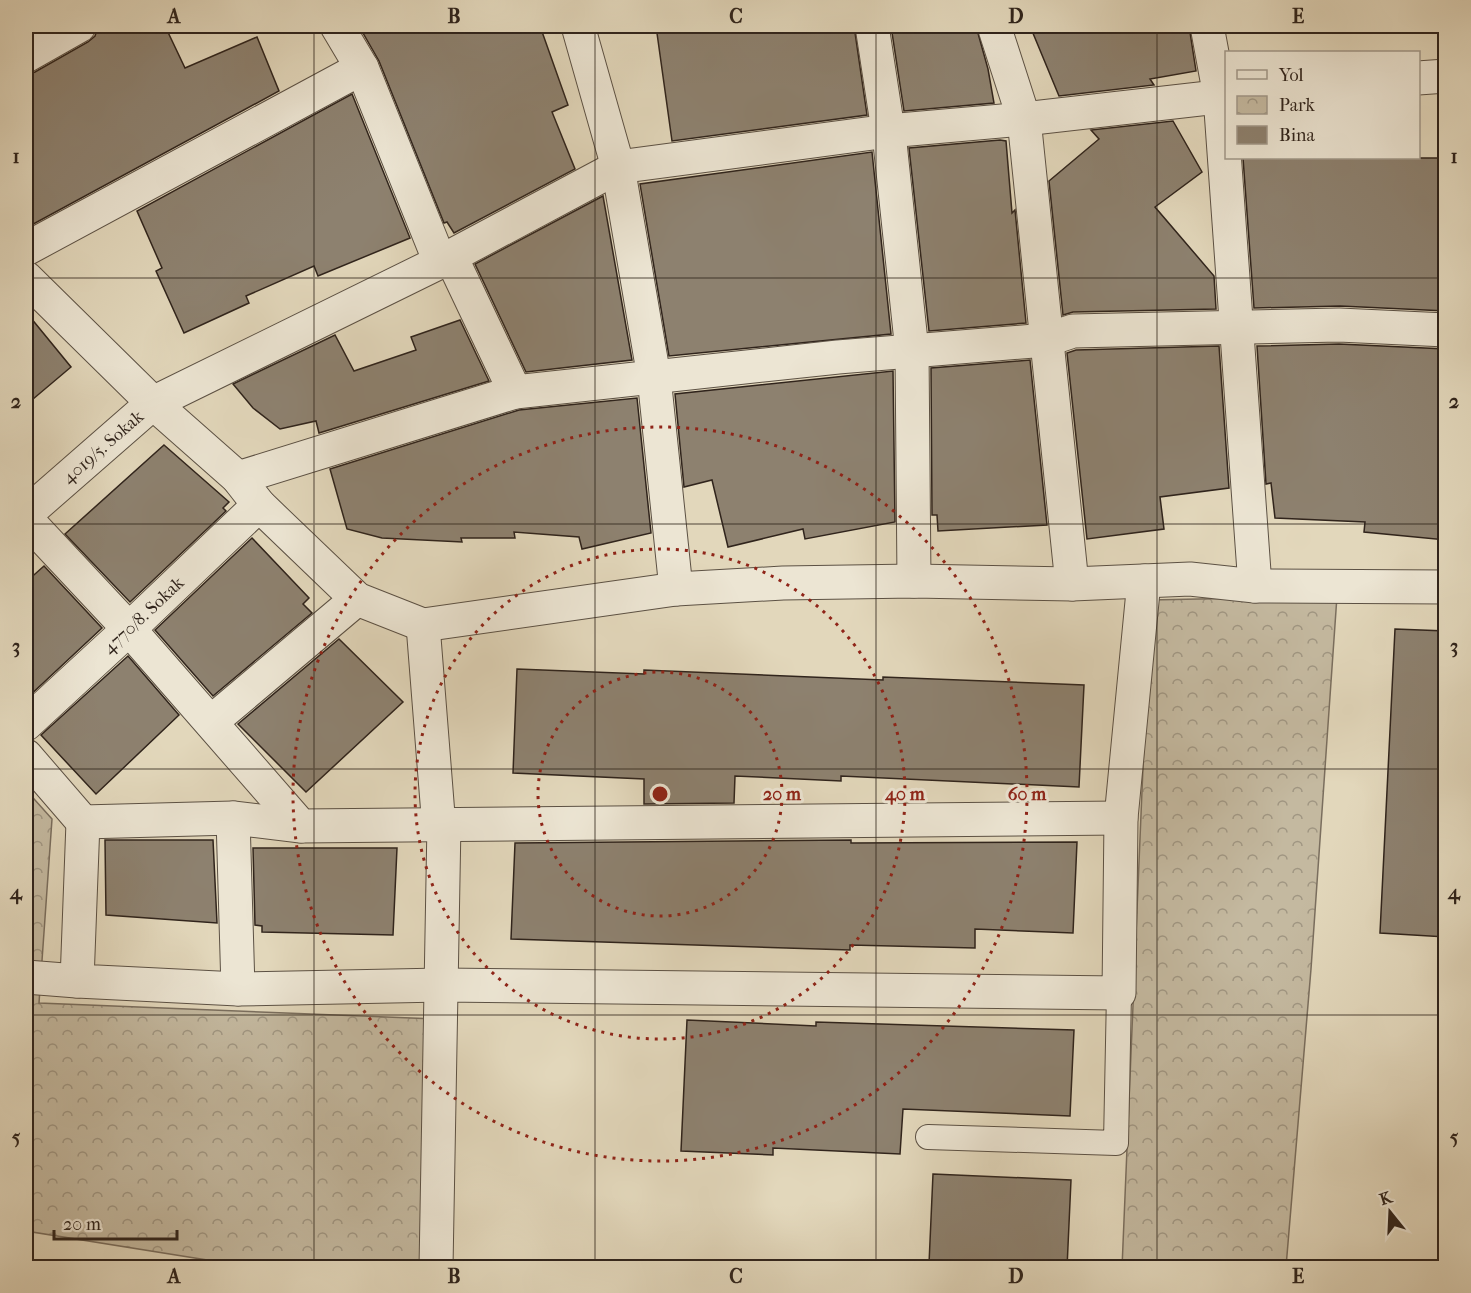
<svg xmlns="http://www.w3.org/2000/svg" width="1471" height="1293" viewBox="0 0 1471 1293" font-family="'IM FELL French Canon',serif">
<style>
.park{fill:url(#park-crowns);stroke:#7a6e5e;stroke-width:1.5}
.building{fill:#8d816f;stroke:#30241c;stroke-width:1.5}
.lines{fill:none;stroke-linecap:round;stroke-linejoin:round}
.lane-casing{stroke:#5c5144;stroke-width:26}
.street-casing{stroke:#5c5144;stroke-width:35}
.lane{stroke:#ece5d3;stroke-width:24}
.street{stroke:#ece5d3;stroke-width:33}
.grid{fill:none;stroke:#30241c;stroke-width:1.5;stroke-opacity:0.55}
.ring{fill:none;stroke:#8f2418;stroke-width:3;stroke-dasharray:3 6}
.labels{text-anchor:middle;stroke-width:6;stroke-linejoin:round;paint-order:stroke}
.street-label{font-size:18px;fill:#30241c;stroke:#ece5d3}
.centre{fill:#8f2418;stroke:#ece5d3;stroke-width:3}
.ring-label{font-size:18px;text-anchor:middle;font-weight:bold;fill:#8f2418;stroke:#ece5d3;stroke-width:6;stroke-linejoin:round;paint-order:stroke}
.neatline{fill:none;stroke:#30241c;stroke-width:2}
.grid-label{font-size:20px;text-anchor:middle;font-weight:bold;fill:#30241c}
</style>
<defs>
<pattern id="park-crowns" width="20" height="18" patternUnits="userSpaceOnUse" patternTransform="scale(1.5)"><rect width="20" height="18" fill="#c4b9a0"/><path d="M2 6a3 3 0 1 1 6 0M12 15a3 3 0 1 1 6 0" fill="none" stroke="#a09682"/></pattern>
</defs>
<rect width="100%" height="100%" fill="#e2d7bb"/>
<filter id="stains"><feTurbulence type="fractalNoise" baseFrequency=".00333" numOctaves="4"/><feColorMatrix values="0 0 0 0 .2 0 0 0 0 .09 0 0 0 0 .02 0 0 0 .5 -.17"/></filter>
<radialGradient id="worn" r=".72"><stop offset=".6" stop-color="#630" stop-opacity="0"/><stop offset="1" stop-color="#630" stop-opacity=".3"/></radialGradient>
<!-- park -->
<g class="park">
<path d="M1337,596L1311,969L1286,1267L1122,1268L1150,600Z"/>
<path d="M26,790L52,819L39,1003L436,1019L426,1267H251L26,1231Z"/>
</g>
<!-- building -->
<g class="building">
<path d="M106,26H165L185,68L257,37L279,91L26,228V75L35,72L88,42L95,36L97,30Z"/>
<path d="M359,26H540L568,105L552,112L575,169L454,233L447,222L444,223L379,61Z"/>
<path d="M656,26H854L867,115L672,141Z"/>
<path d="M891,26H976L988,69L994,103L904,111Z"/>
<path d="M1030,26H1189L1196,71L1150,79L1154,85L1059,96Z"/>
<path d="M352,94L410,238L318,276L314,266L246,296L249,303L184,333L156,271L162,268L137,211Z"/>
<path d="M1173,121L1202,172L1155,207L1214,276L1216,309L1073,312L1063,315L1049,181L1099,139L1091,130Z"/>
<path d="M1000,140L1006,141L1012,213L1015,210L1026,323L929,331L909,148Z"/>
<path d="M872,152L891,334L669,356L640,184Z"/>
<path d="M1243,158H1446V311L1340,306L1254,308Z"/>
<path d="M603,196L632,360L526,372L475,264Z"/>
<path d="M26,312L71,367L26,405Z"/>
<path d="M460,320L489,381L319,433L316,421L280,429L253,408L233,384L335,335L354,371L416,350L411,337Z"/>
<path d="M1339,344L1446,349V540L1364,532L1365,522L1275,518L1271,483L1266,484L1257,346Z"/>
<path d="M1219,346L1229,488L1160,497L1164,529L1087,539L1067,353L1076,350Z"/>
<path d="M1030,360L1047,525L938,531L937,515H932L931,368Z"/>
<path d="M893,371L895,522L805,539L803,529L728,547L712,480L684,487L675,394Z"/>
<path d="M637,398L651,533L582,549L579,537L514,532L515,538H461L462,542L382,538L347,529L330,469L519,410Z"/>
<path d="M164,445L229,502L223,508L226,511L130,602L65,534Z"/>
<path d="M252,538L309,598L303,604L312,613L213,696L155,630Z"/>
<path d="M44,566L102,628L26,699V582Z"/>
<path d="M1395,629L1446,631V937L1380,933Z"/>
<path d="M339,639L403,702L306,792L238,724Z"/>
<path d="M128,656L179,715L96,794L41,735Z"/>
<path d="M517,669L644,674V670L883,680V677L1084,685L1079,787L841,776V781L735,776L734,803L644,804V779L513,773Z"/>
<path d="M105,840H213L217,923L106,915Z"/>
<path d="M851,840V843L1077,842L1073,933L975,929V948L850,945V950L511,939L515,843Z"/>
<path d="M253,848H397L393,935L262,932V926L255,925Z"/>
<path d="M687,1020L816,1026V1022L1074,1030L1070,1116L903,1109L900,1154L773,1148V1155L681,1151Z"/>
<path d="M933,1174L1071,1180L1067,1268L929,1264Z"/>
</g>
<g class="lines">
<defs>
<path id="lane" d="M928,1137L1116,1143L1119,993"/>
<g id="street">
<path d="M337,26L362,68L440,262L451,257L515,392L838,357L1046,340L1073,331L1339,325L1446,330"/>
<path d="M578,26L618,167L654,377L676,589"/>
<path d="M872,26L890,143L912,351L914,581"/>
<path d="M994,26L1024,119L1072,584"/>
<path d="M1207,26L1220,96L1255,586"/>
<path d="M26,56L79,26"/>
<path d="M1418,78L1446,76"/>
<path d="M26,249L362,68"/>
<path d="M26,278L153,403L238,478L259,505L357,599L423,625L676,589L783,583L914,581L1072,584L1190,579L1255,586L1446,587"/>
<path d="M238,478L515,392"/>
<path id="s1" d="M26,514L153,403L440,262L618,167L888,131L1024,119L1226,96"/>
<path d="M26,519L129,629L301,826L1121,818"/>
<path d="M423,625L438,815L444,823L436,1268"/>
<path d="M211,722L357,599"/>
<path id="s2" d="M26,724L129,629L259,505"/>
<path d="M26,756L83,822L233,818L301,826"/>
<path d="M233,818L238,989"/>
<path d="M83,822L77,981L238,989L442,985L1119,993L1121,818L1144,581"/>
<path d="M26,977L77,981"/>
</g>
</defs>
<!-- lane casing -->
<use href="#lane" class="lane-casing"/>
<!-- street casing -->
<use href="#street" class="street-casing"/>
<!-- lane -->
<use href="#lane" class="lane"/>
<!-- street -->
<use href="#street" class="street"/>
</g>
<!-- grid -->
<path class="grid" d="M314,26V1268M595,26V1268M876,26V1268M1157,26V1268M26,278H1446M26,524H1446M26,769H1446M26,1015H1446"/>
<!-- distance rings -->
<g class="ring">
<circle cx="660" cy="794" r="122"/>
<circle cx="660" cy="794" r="245"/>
<circle cx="660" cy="794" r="367"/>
</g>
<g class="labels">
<!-- street labels -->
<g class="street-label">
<text dy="6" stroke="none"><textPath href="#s1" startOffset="102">4019/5. Sokak</textPath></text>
<text dy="6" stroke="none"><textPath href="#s2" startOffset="160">4770/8. Sokak</textPath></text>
</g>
</g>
<circle cx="660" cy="794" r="9" class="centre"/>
<g class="ring-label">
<text x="782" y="800">20 m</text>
<text x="905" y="800">40 m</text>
<text x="1027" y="800">60 m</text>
</g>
<!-- margin -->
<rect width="1471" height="1293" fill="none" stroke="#e2d7bb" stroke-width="66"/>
<!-- legend -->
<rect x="1225" y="51" width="195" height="108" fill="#ece5d3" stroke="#a1988a" stroke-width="1.5"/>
<rect x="1237" y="70" width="30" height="9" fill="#ece5d3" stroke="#a1988a" stroke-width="1.5"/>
<text x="1279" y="81" font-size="18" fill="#30241c">Yol</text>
<rect x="1237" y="96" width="30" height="18" fill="url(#park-crowns)" stroke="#a1988a" stroke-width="1.5"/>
<text x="1279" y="111" font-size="18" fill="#30241c">Park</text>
<rect x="1237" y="126" width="30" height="18" fill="#8d816f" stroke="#a1988a" stroke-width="1.5"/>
<text x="1279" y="141" font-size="18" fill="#30241c">Bina</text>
<!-- north arrow -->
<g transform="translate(1390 1212) rotate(342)" stroke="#ece5d3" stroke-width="4.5" paint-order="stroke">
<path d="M0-4.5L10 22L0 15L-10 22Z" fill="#30241c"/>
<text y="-9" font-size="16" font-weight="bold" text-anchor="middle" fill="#30241c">K</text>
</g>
<!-- scale -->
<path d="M54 1230v9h123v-9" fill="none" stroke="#30241c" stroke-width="3"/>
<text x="63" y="1230" font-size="18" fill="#30241c" stroke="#ece5d3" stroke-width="4.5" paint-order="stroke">20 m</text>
<rect x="33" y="33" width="1405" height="1227" class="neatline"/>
<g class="grid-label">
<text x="174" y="23">A</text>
<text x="454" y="23">B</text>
<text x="736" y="23">C</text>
<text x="1016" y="23">D</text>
<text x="1298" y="23">E</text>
<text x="16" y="163">1</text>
<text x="1454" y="163">1</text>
<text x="16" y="408">2</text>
<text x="1454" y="408">2</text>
<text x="16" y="653">3</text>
<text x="1454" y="653">3</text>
<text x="16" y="899">4</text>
<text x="1454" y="899">4</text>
<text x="16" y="1144">5</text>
<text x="1454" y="1144">5</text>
<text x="174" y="1283">A</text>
<text x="454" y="1283">B</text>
<text x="736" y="1283">C</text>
<text x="1016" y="1283">D</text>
<text x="1298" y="1283">E</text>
</g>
<rect width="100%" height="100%" filter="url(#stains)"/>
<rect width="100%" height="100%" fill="url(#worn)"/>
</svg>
